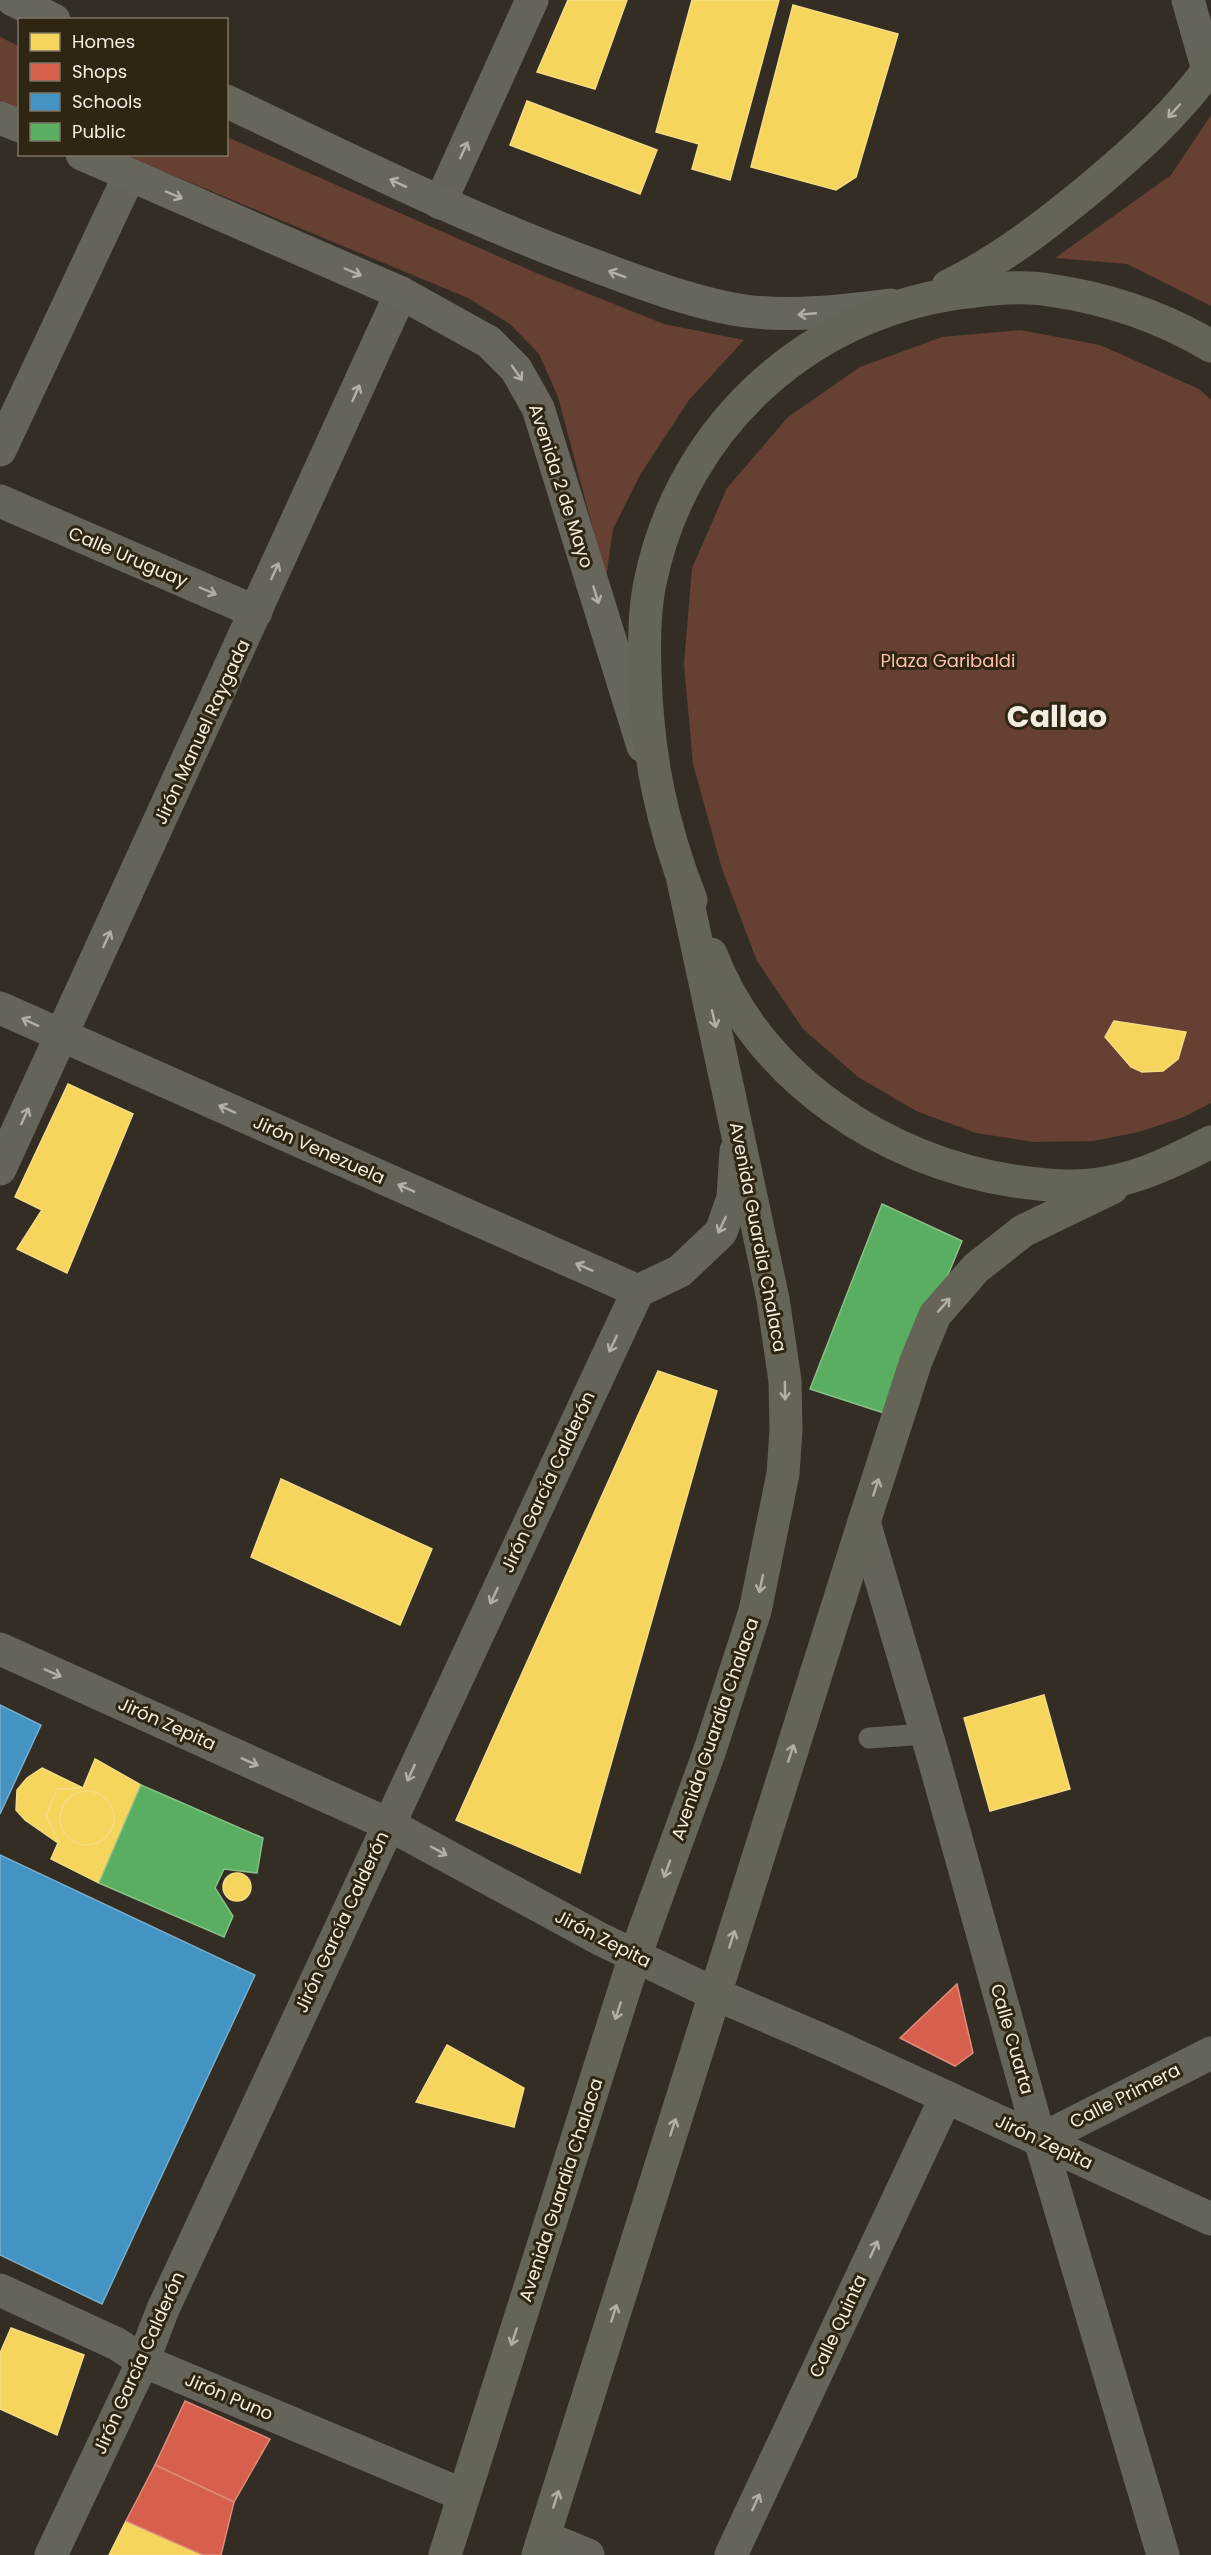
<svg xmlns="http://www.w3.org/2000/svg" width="1211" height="2555" viewBox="0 0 1211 2555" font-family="Poppins,sans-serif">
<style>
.green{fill:#654033}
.homes{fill:#f6d55c;stroke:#f5dc84;stroke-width:1.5}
.shops{fill:#d6604d;stroke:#df8a7a;stroke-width:1.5}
.schools{fill:#4393c3;stroke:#78aecc;stroke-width:1.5}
.public{fill:#5aae61;stroke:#88c188;stroke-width:1.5}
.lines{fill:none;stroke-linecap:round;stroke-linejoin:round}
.lane{stroke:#666459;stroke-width:21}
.street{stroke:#666459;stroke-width:33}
.secondary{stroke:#68665a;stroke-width:33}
.primary{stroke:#666456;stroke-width:33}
.oneway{stroke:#b4afa3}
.oneway2{stroke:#b4afa4}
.oneway3{stroke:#b4b0a5}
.labels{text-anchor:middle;stroke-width:6;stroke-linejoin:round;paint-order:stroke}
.street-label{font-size:18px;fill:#f3ede2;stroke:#2e2513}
.park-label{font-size:18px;fill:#fdbfac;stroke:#2e2513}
.town-label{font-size:30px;font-weight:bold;fill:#f3ede2;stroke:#2e2513}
</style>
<rect width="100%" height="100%" fill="#332d23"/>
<!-- green -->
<g class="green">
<path d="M0,37L19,46V111L0,103Z"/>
<path d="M1211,115V306L1127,264L1055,258L1171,175Z"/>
<path d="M227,137L534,272L664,324L744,340L689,400L640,475L613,529L606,578L558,397L539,354L510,324L468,298L124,155L226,154Z"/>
<path d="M1020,330L1100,345L1199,389L1211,400V1103L1184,1117L1139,1132L1093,1141L1034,1142L976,1133L916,1111L858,1077L803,1029L757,961L722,869L693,764L684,664L692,568L727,488L788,417L860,367L942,337Z"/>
</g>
<!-- homes -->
<g class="homes">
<path d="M568,0H627L595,89L537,72Z"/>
<path d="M692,0H779L730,180L692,169L699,144L656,132Z"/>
<path d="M793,5L898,34L856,177L836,190L751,167Z"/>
<path d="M527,101L657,150L640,194L510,145Z"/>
<path d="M1114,1021L1186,1032L1178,1059L1163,1071L1142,1072L1131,1067L1105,1037Z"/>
<path d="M68,1084L133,1114L67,1273L17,1249L42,1210L15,1197Z"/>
<path d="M658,1371L717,1391L580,1873L456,1820Z"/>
<path d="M281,1479L432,1549L400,1625L251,1557Z"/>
<path d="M1044,1695L1070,1789L990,1811L964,1718Z"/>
<path d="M95,1759L141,1785L99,1883L51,1859L58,1843L46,1815L57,1789L83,1788Z"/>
<path d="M42,1768L83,1788L57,1789L46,1815L58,1843L25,1820L16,1810L17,1790L27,1778Z"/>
<circle cx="87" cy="1818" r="27"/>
<circle cx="237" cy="1887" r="14"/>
<path d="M21,1951L154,2011L140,2042L7,1982Z"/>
<path d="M447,2045L524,2088L514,2127L416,2102Z"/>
<path d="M11,2328L84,2355L57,2435L0,2409V2353Z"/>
<path d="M126,2521L203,2555H109Z"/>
</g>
<!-- shops -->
<g class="shops">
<path d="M957,1984L973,2053L955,2066L900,2038Z"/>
<path d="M185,2401L270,2439L234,2502L155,2465Z"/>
<path d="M155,2465L234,2502L221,2555H203L126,2521Z"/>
</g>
<!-- schools -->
<g class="schools">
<path d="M0,1705L41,1725L0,1814Z"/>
<path d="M0,1855L255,1975L102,2304L0,2255Z"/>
</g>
<!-- public -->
<g class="public">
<path d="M882,1204L962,1241L890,1415L810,1389Z"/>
<path d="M141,1785L263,1838L257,1873L224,1869L215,1888L233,1916L224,1937L99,1883Z"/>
</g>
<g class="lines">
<!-- lane -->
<path class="lane" d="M869,1738L926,1734"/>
<!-- street -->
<g class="street">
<path d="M1188,0L1208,70"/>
<path d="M440,203L532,0"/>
<path d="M0,450L129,176"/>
<path d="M0,501L256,612"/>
<path d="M0,1008L638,1291"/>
<path d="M0,1169L401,293"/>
<path d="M638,1291L680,1271L721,1232L733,1198L736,1151"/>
<path d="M864,1522L935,1763L1040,2140L1163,2555"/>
<path d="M0,1649L388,1824L600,1939L715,1994L831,2044L1211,2219"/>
<path d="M1040,2140L1211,2053"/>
<path d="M0,2290L117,2344L143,2361L463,2495"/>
<path d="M544,2537L588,2555"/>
<path d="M51,2555L143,2361L163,2309L638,1291"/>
<path d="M731,2555L946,2097"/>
</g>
<!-- secondary -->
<g class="secondary">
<path d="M13,0L54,20"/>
<path d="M226,101C350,160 472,221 601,268C645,284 699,305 745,311C793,317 842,311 890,305"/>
<path d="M0,118L20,126"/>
<path d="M82,154L401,293L453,322L489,342L516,369L538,408L643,746"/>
</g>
<!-- primary -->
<g class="primary">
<path d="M948,286C1001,260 1046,225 1092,187C1135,151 1178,112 1211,66"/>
<path d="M691,900C661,823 647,753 645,671C644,642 644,611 650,583C682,423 815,306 976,291C999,288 1026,286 1049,290C1106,298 1162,317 1211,346"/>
<path d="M711,954C759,1079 885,1161 1014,1181C1043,1185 1076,1189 1105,1183C1142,1177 1178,1159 1211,1142"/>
<path d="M445,2555L635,1956L710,1750L755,1611L783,1474L786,1430L785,1381L773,1299L683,880"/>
<path d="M538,2555L864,1522L916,1361L935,1315L976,1268L1023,1231L1112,1188"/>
</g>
</g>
<!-- one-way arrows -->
<defs><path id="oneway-shaft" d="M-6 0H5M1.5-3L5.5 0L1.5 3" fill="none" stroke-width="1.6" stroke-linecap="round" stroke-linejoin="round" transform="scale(1.5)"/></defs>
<g class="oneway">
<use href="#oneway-shaft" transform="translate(1174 111) rotate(132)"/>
<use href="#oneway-shaft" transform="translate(714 1019) rotate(77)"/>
<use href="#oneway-shaft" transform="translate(944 1305) rotate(-49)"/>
<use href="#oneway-shaft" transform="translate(785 1391) rotate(89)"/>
<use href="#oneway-shaft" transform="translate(876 1487) rotate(-72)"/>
<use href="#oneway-shaft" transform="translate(761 1584) rotate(102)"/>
<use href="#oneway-shaft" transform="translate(791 1753) rotate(-72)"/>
<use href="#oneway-shaft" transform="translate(667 1869) rotate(110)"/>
<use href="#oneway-shaft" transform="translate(732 1939) rotate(-72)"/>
<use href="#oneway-shaft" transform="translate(618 2011) rotate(108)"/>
<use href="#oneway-shaft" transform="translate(673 2127) rotate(-72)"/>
<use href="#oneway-shaft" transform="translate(614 2313) rotate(-72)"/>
<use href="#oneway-shaft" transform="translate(514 2337) rotate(108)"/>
<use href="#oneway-shaft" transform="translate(556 2499) rotate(-72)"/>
</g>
<g class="oneway2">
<use href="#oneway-shaft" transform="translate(464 150) rotate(-65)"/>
<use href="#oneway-shaft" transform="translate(356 393) rotate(-66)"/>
<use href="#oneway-shaft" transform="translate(275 571) rotate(-65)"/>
<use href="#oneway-shaft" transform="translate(208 591) rotate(23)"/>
<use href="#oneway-shaft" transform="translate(107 939) rotate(-65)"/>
<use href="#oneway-shaft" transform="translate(30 1022) rotate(-155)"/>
<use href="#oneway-shaft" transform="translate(227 1109) rotate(-156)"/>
<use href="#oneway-shaft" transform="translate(25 1116) rotate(-65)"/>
<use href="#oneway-shaft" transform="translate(406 1188) rotate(-156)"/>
<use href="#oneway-shaft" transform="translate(722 1225) rotate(115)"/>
<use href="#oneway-shaft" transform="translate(584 1267) rotate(-156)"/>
<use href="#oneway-shaft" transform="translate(613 1344) rotate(115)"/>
<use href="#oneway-shaft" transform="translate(494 1596) rotate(115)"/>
<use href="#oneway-shaft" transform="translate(53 1673) rotate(24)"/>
<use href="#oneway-shaft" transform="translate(250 1762) rotate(24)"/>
<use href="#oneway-shaft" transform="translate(411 1773) rotate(115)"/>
<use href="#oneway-shaft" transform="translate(439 1851) rotate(29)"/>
<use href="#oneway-shaft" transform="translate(874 2249) rotate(-65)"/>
<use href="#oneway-shaft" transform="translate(756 2502) rotate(-65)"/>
</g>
<g class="oneway3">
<use href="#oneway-shaft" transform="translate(398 183) rotate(-155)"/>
<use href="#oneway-shaft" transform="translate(174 195) rotate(23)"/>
<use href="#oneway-shaft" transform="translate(353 272) rotate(23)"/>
<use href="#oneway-shaft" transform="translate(617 274) rotate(-160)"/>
<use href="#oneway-shaft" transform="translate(807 314) rotate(175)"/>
<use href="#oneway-shaft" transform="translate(517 373) rotate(55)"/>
<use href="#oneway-shaft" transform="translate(596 595) rotate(73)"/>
</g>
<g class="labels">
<!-- street labels -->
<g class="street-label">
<text transform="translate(561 486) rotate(72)" y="6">Avenida 2 de Mayo</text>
<text transform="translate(128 557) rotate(23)" y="6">Calle Uruguay</text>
<text transform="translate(202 732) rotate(-65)" y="6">Jirón Manuel Raygada</text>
<text transform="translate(319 1150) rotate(24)" y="6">Jirón Venezuela</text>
<text transform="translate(758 1237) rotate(79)" y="6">Avenida Guardia Chalaca</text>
<text transform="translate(548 1482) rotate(-65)" y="6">Jirón García Calderón</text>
<text transform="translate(167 1724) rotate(24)" y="6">Jirón Zepita</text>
<text transform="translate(715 1729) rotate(-71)" y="6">Avenida Guardia Chalaca</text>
<text transform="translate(342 1922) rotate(-65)" y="6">Jirón García Calderón</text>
<text transform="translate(603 1939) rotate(27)" y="6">Jirón Zepita</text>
<text transform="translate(1012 2039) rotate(74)" y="6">Calle Cuarta</text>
<text transform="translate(1125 2096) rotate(-27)" y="6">Calle Primera</text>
<text transform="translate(1044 2142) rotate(25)" y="6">Jirón Zepita</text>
<text transform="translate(561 2190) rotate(-72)" y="6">Avenida Guardia Chalaca</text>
<text transform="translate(838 2326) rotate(-65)" y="6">Calle Quinta</text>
<text transform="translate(139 2363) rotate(-66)" y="6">Jirón García Calderón</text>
<text transform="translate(229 2397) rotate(23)" y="6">Jirón Puno</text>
</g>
<!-- park labels -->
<g class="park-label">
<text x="948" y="667">Plaza Garibaldi</text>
</g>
<!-- town labels -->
<g class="town-label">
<text x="1057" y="727">Callao</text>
</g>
</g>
<!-- legend -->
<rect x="18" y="18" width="210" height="138" fill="#2e2513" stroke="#7d7566" stroke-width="1.5"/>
<rect x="30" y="33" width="30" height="18" fill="#f6d55c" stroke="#7d7566" stroke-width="1.5"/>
<text x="72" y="48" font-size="18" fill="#f3ede2">Homes</text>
<rect x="30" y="63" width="30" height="18" fill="#d6604d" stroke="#7d7566" stroke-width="1.5"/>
<text x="72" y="78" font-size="18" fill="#f3ede2">Shops</text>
<rect x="30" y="93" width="30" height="18" fill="#4393c3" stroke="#7d7566" stroke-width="1.5"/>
<text x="72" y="108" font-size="18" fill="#f3ede2">Schools</text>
<rect x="30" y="123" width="30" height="18" fill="#5aae61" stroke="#7d7566" stroke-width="1.5"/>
<text x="72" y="138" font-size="18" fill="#f3ede2">Public</text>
</svg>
